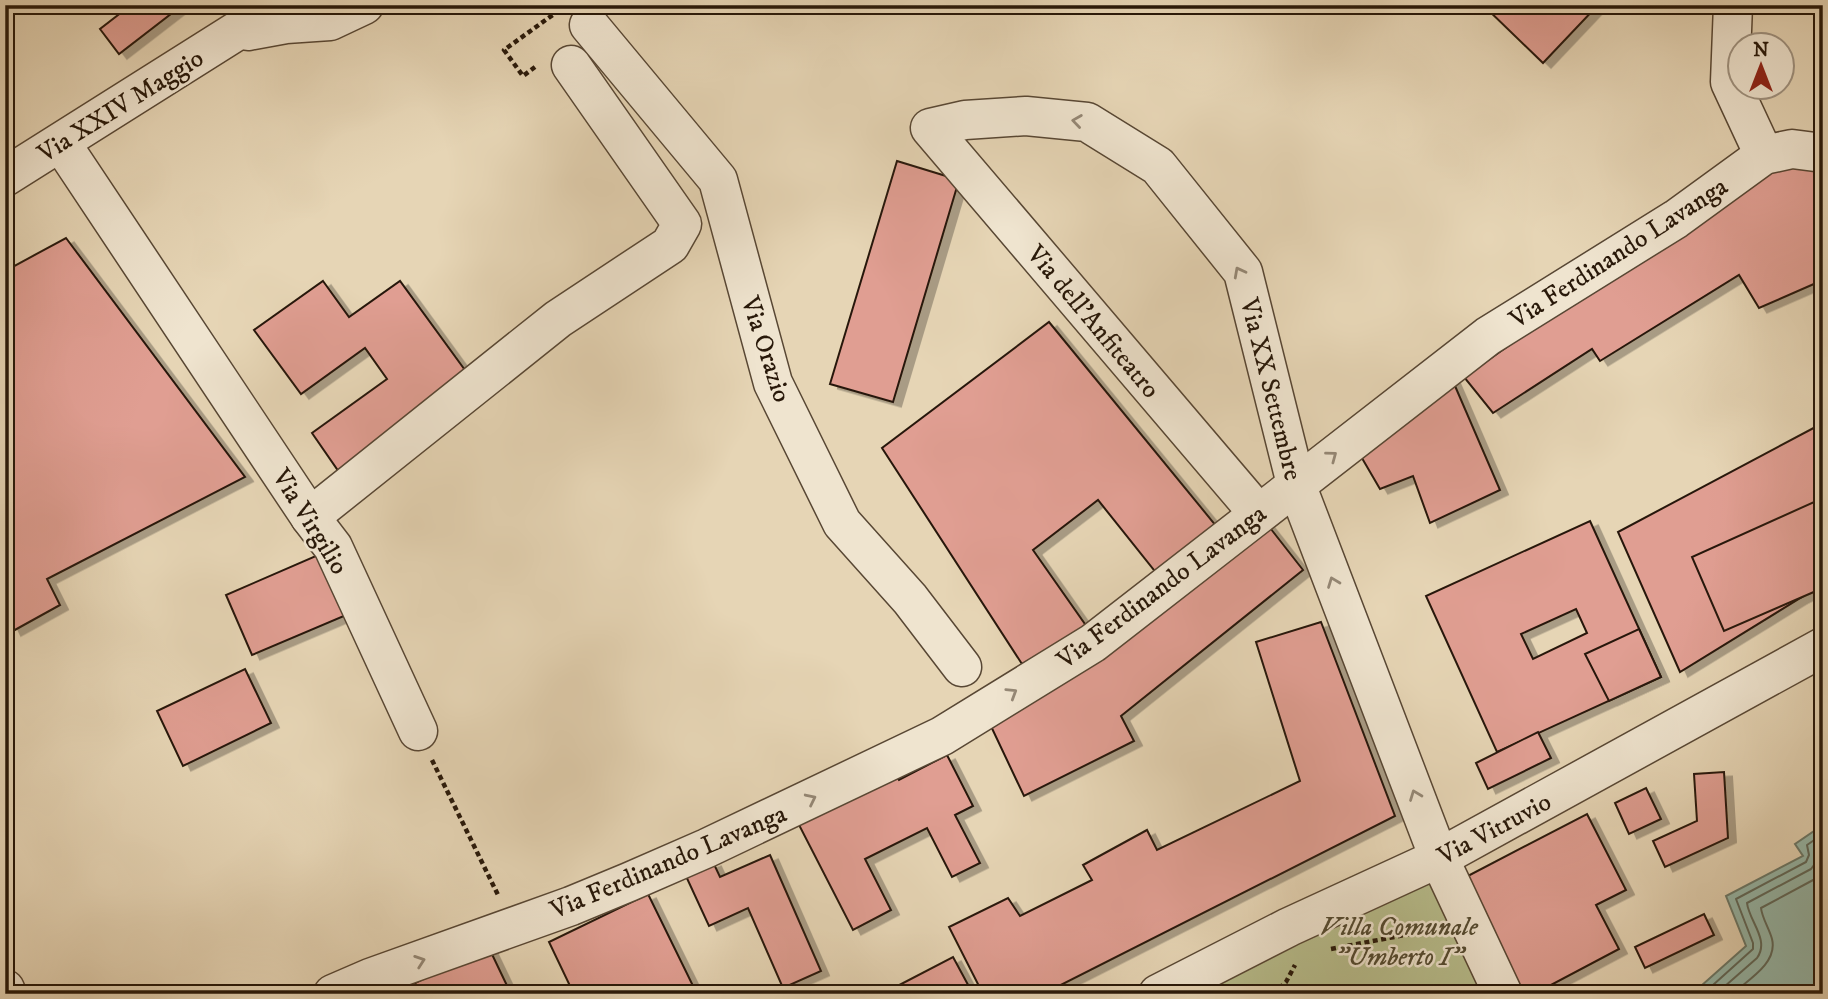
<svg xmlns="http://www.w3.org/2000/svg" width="1828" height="999" viewBox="0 0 1828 999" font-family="'IM FELL DW Pica',serif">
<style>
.green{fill:#b7bd8c;stroke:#706a4a;stroke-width:2}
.water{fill:#96b9ab;stroke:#6a796a;stroke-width:2}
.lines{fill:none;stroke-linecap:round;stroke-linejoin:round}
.shore{stroke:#5f685a;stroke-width:2}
.building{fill:#e09e92;stroke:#281809;stroke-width:2;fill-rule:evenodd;filter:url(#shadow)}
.minor-casing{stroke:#584734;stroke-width:41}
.path{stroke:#281809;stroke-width:4.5;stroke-dasharray:5 3.5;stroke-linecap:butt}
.minor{stroke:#efe4cf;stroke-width:38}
.rail{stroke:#281809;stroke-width:5;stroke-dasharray:12 12;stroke-linecap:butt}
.oneway{stroke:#958876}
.labels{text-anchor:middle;stroke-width:5;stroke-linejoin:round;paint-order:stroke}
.street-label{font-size:26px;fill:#281809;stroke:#efe4cf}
.park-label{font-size:26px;font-style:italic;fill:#534a30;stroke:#efe4cf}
</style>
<defs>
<filter id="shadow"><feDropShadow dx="8" dy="4.5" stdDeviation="0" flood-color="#0004"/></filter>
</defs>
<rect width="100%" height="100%" fill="#e6d5b5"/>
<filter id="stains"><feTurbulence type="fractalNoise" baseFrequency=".00286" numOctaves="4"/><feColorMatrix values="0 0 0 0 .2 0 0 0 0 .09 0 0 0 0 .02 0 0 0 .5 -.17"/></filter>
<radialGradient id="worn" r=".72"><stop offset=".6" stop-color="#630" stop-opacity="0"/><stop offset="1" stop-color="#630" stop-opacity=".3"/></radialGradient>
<!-- green -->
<path class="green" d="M1426,868L1487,994H1176Z"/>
<!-- water -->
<path class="water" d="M1823,825V994H1692L1746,946L1726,896L1803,856L1795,844Z"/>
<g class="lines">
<!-- shore -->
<g class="shore">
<path d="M1703,994L1753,949V943L1736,899L1806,862L1809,855L1807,845L1823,834"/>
<path d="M1716,994L1757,958C1770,940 1749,921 1747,903L1811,869L1817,861L1818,848L1823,844"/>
<path d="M1732,994C1748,980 1778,963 1772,939C1769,928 1762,918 1761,908L1815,879L1823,872"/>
</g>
</g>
<!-- building -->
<g class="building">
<path d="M131,5H172L176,10L119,54L100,29Z"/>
<path d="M1483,5H1598L1543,63Z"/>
<path d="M897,161L959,180L893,402L830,384Z"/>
<path d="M1768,164L1823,165V280L1759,308L1739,275L1600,361L1592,349L1493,413L1464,377Z"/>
<path d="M66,238L245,477L47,579L60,605L13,631L5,614V271Z"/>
<path d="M323,281L349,317L400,281L470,377L339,472L312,433L387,379L365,348L301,394L254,330Z"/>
<path d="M1049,322L1217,527L1158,575L1098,500L1033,550L1087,627L1022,664L882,448Z"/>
<path d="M1452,379L1500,490L1430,523L1413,476L1380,489L1359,453Z"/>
<path d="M1823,423V584L1680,672L1618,532Z"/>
<path d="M1823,498V588L1724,631L1692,557Z"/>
<path d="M1590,521L1661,677L1497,752L1426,596ZM1576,609L1587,633L1533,659L1521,634Z"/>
<path d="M1267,524L1303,570L1121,716L1134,741L1024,796L989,722Z"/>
<path d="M325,552L351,613L252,655L226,595Z"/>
<path d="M1321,622L1395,816L1043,994H983L949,927L1008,898L1020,916L1092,880L1083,865L1147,830L1157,850L1300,781L1256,642Z"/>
<path d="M1639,629L1661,677L1609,701L1585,654Z"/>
<path d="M245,669L271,723L183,766L157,711Z"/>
<path d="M1538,732L1551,758L1488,789L1476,763Z"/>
<path d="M947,755L973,806L955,815L980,863L952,877L927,828L865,859L891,910L853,930L797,821L894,771L899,780Z"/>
<path d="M1724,772L1728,838L1665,867L1653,841L1697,821L1694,774Z"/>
<path d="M1646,788L1661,819L1629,834L1615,803Z"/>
<path d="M1587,814L1626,890L1596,905L1619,949L1534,994H1524L1464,878Z"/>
<path d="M770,855L821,971L783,988L748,908L709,926L685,874L713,862L720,877Z"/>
<path d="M648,894L697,994H582L571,988L549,942Z"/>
<path d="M1704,914L1714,935L1645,968L1635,947Z"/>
<path d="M489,948L511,994H421L415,983Z"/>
<path d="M953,957L973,994H882Z"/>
</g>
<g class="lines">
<defs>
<g id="minor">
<path d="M1733,5L1730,82L1764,155"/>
<path d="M589,25L718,180L773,383L842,523L910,599L962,667"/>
<path d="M248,31L286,24L330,21L364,5"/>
<path d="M61,143L310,517L333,547L418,731"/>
<path d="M5,177L278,5"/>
<path d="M1258,513L930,128L965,120L1026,116L1087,122L1158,166L1243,272L1296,484L1439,858L1503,994"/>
<path d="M310,517L558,319L670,245L682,224L571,65"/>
<path d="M5,989L7,994"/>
<path d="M333,994L370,978L571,906L629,882L707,848L942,736L1093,643L1488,336L1676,219L1764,155L1792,149L1823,153"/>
<path d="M1158,994L1289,927L1439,858L1823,647"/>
</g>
</defs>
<!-- minor casing -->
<use href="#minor" class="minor-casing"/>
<!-- path -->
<g class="path">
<path d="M535,67L523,76L504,50L554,14"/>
<path d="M432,760L499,897"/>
<path d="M1331,949L1436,929"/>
<path d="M1273,994L1286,982L1295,965"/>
</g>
<!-- minor -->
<use href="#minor" class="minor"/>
<!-- rail -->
<path class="rail" d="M5,13L16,5"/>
</g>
<!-- one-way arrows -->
<defs><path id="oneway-chevron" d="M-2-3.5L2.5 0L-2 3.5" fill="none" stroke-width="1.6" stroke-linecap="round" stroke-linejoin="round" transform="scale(1.75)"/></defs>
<g class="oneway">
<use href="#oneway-chevron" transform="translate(1077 121) rotate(-172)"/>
<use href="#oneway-chevron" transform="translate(1239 272) rotate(-118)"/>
<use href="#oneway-chevron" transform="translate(1332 456) rotate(-37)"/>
<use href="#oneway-chevron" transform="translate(1333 582) rotate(-111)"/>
<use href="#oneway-chevron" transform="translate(1012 693) rotate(-32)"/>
<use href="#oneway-chevron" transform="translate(1415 795) rotate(-111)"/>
<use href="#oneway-chevron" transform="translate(811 799) rotate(-26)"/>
<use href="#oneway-chevron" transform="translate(420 961) rotate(-19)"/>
</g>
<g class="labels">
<!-- street labels -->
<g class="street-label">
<text transform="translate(120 105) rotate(-32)" y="9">Via XXIV Maggio</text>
<text transform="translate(1618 252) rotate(-33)" y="9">Via Ferdinando Lavanga</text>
<text transform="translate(1094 321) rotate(50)" y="9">Via dell'Anfiteatro</text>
<text transform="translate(767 349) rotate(72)" y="9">Via Orazio</text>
<text transform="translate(1272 389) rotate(76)" y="9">Via XX Settembre</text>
<text transform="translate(311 521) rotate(58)" y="9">Via Virgilio</text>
<text transform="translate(1161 586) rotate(-37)" y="9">Via Ferdinando Lavanga</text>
<text transform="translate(1494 828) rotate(-28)" y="9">Via Vitruvio</text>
<text transform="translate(668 861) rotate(-23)" y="9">Via Ferdinando Lavanga</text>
</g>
<!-- park labels -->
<g class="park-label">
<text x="1399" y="935">Villa Comunale<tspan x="1399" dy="30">"Umberto I"</tspan></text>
</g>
</g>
<!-- margin -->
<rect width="1828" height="999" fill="none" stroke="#e6d5b5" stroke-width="28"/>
<rect x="7" y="7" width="1814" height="985" fill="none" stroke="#281809" stroke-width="3.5"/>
<rect x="14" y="14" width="1800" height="971" fill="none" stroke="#281809" stroke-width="2"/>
<!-- north arrow -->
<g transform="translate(1761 66)"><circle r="33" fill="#efe4cf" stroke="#9f9280" stroke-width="2"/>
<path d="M0-5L12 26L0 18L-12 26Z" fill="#8f2418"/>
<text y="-10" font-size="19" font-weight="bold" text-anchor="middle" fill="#281809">N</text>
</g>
<rect width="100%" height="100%" filter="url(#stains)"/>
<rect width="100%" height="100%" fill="url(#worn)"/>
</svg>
